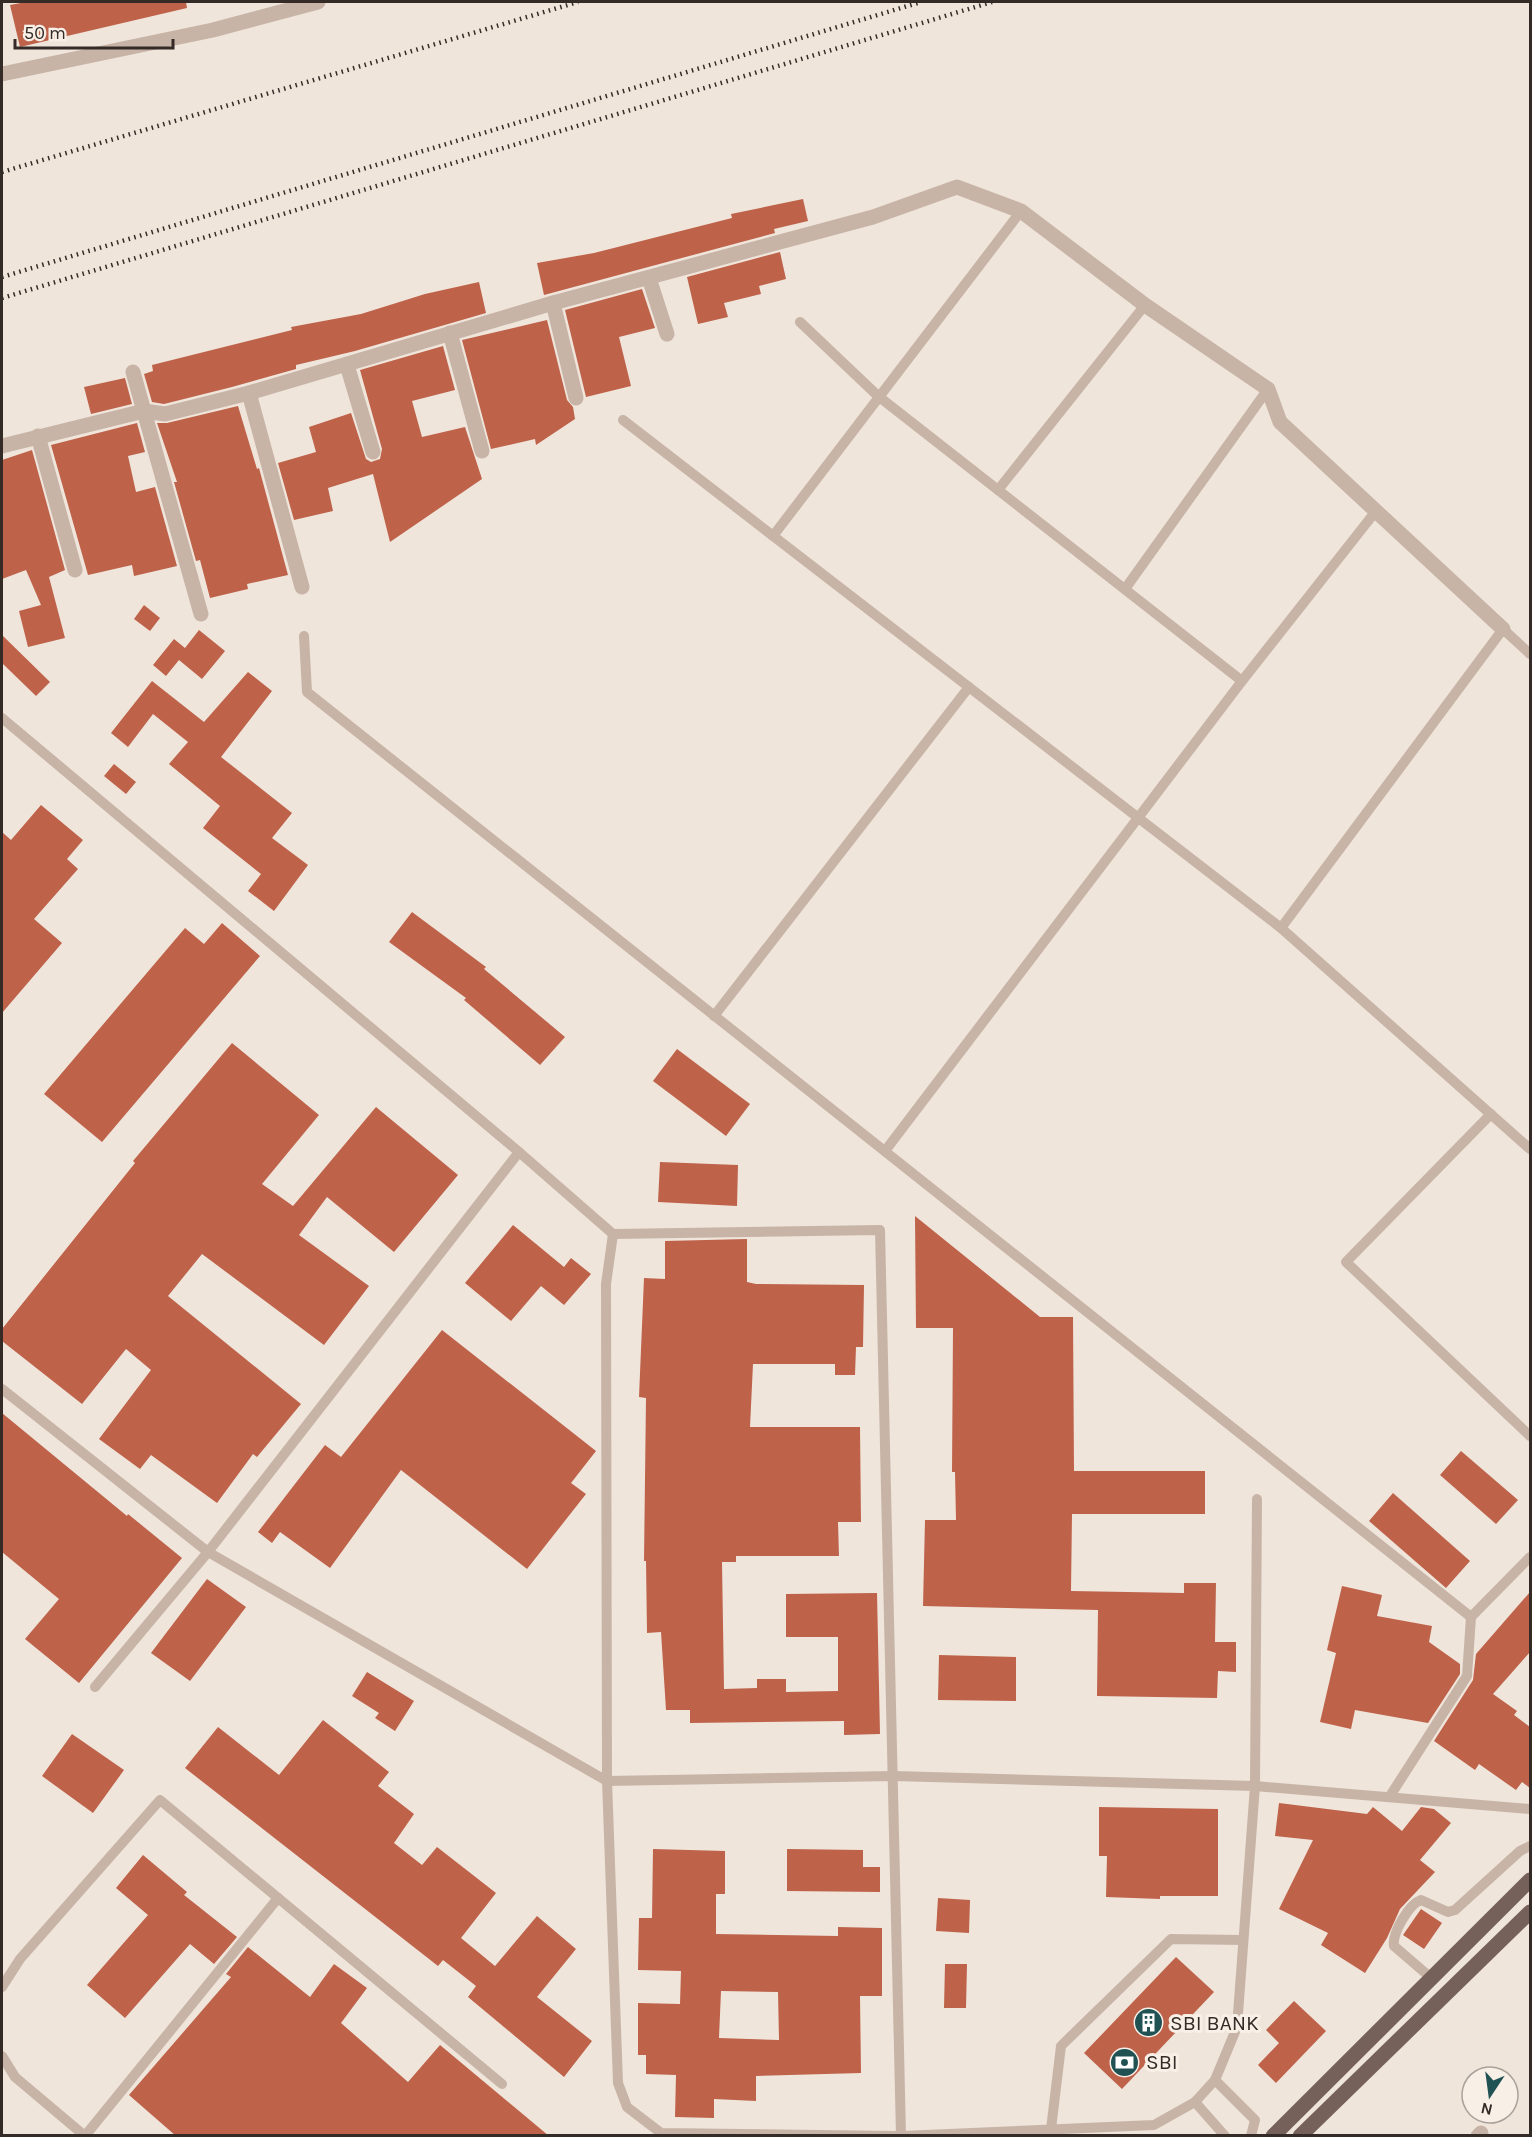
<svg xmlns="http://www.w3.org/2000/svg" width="1532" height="2137" viewBox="0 0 1532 2137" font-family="Karla,sans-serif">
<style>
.building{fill:#be624a;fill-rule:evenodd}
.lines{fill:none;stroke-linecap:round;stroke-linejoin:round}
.lane{stroke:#c7b4a7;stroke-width:10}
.street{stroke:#c7b4a7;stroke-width:15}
.primary{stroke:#756159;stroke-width:15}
.rail{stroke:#342b27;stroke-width:4.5;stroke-dasharray:1.5 4.5;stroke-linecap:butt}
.labels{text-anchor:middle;stroke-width:6;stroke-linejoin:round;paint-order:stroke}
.poi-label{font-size:21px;fill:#342b27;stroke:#f8efe6;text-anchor:start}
</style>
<rect width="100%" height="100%" fill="#f0e5db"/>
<!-- building -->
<g class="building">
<path d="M26,2H186L187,8L20,47L10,5Z"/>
<path d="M803,199L808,221L774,229L775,233L544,295L537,263L594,253L732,218L731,214Z"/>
<path d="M780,252L786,279L759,286L761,294L724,303L728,317L698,324L687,277Z"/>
<path d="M479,282L486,313L355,351L296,365V369L232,387L164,404L152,402L144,374L153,371L152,365L292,330L291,327L361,314L425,294Z"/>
<path d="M642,289L655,328L619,337L631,386L586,397L565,310Z"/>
<path d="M547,320L567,400L573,407L575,419L536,445L535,439L491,449L462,340Z"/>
<path d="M443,346L455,390L412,401L422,437L465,427L482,479L390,542L373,474L328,488L333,511L294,520L278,463L316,452L309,427L351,413L366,459L371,462L380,459L382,449L360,370Z"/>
<path d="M125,378L132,404L91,414L84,387Z"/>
<path d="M238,406L257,469L259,468L288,575L247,584L248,589L210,598L200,560L196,561L174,482H177L157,423H167Z"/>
<path d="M137,423L145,452L128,456L136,492L155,487L177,566L134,576L132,565L88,575L51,445Z"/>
<path d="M32,450L65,570L49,577L65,638L28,647L19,611L41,605L26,570L2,579V460Z"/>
<path d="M144,605L160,618L150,631L134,619Z"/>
<path d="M199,630L225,651L202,679L179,660L166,676L153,665L174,639L185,648Z"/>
<path d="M2,635L50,682L36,696L2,663Z"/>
<path d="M248,672L272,691L221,757L292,813L272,838L308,865L274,911L248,891L261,874L203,828L220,806L169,764L188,742L153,714L128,747L111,733L152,681L204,722Z"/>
<path d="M114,764L136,782L126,794L104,776Z"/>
<path d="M41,805L83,840L67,859L78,869L34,919L62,943L2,1013V832L11,840Z"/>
<path d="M412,912L486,967L484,969L565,1037L540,1065L464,1000L466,998L389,942Z"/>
<path d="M222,923L260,956L102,1142L44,1094L185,928L204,944Z"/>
<path d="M232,1043L319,1115L262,1184L293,1206L376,1107L458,1175L394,1252L327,1197L299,1235L369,1286L324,1345L202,1254L168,1296L301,1404L257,1457L253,1454L217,1503L151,1455L140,1469L99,1439L151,1370L126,1349L82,1404L2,1341V1329L135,1163L133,1161Z"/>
<path d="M677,1049L750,1104L726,1136L653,1081Z"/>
<path d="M660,1162L738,1165L737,1206L658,1202Z"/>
<path d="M915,1216L1040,1317H1073L1074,1471H1205V1514H1072L1071,1591L1184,1593V1583H1216L1215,1642H1236V1672L1218,1671L1217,1698L1097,1696L1098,1610L923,1606L925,1520H956L955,1472H952L953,1328H916Z"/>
<path d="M513,1225L564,1267L571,1258L591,1274L564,1305L541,1286L511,1321L465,1283Z"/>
<path d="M747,1239V1282L756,1284L864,1285L863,1347H856L855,1375H835V1364H753L750,1427H860L861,1522H838L839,1556H736V1562H722L724,1689L757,1688V1679H786V1692L838,1691V1637H786V1594L877,1593L880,1734L844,1735V1721L690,1723V1710H666L661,1632L647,1633L646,1561H644L646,1398L639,1397L644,1278L665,1279V1241Z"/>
<path d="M442,1330L596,1451L571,1483L586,1494L527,1569L401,1470L330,1568L280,1532L272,1543L258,1532L325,1445L341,1457Z"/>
<path d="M2,1413L127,1516L128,1514L182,1558L79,1683L25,1639L59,1599L2,1552Z"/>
<path d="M1461,1451L1518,1500L1496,1524L1440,1475Z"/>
<path d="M1393,1493L1470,1561L1446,1588L1369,1521Z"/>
<path d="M207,1579L246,1607L190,1681L151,1653Z"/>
<path d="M1342,1586L1382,1595L1377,1616L1432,1626L1429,1642L1460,1664V1674L1428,1723L1355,1710L1351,1729L1320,1722L1336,1653L1327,1650Z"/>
<path d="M1530,1592V1652L1493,1694L1517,1711L1514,1715L1530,1727V1788L1522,1782L1516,1790L1479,1764L1475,1770L1434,1741L1473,1680L1476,1654Z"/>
<path d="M939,1655L1016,1657V1701L938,1700Z"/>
<path d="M367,1672L414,1701L395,1731L375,1718L379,1713L352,1696Z"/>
<path d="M323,1720L389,1772L378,1786L414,1814L394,1843L422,1865L437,1847L496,1893L461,1938L495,1966L537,1916L576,1949L537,1997L592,2041L564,2077L468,1997L476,1986L443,1960L438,1966L185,1768L218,1727L279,1775Z"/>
<path d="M72,1734L124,1770L93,1813L42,1776Z"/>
<path d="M1279,1803L1367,1814L1373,1807L1402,1831L1421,1807L1434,1809L1451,1823L1420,1860L1435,1872L1400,1909L1387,1938L1365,1973L1321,1945L1328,1933L1279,1909L1313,1840L1275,1836Z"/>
<path d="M1099,1807L1218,1809V1896H1160V1899L1106,1897L1107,1856H1099Z"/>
<path d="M653,1849L725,1851V1894H716V1934L838,1936V1927L882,1928V1996H860L861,2073L756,2076V2101L714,2099V2118L675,2117L676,2075L646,2074V2055H638V2003L680,2004L681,1971L638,1970L639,1918H652ZM721,1991L778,1992L779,2040L719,2038Z"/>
<path d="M787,1849L863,1850V1867H880V1892L787,1891Z"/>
<path d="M143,1855L187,1892L184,1895L237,1937L214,1964L190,1944L125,2018L87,1985L148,1915L116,1888Z"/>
<path d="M938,1898L970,1900L969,1933L936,1931Z"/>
<path d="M1421,1909L1442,1923L1424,1949L1403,1935Z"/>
<path d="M248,1947L310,1997L334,1964L367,1988L341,2023L408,2082L440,2045L549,2136H176L129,2095L231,1977L226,1974Z"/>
<path d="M1176,1957L1214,1992L1122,2089L1084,2053Z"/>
<path d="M945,1964H967L966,2008H944Z"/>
<path d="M1294,2001L1326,2031L1276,2083L1258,2065L1279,2043L1266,2030Z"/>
</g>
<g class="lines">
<!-- lane -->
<g class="lane">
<path d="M800,322L878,396L1242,681"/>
<path d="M623,420L1281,928L1530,1149"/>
<path d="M998,490L1145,305"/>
<path d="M773,536L1021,211"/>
<path d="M1125,589L1268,389"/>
<path d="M304,636L307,692L1471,1617"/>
<path d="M2,718L519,1152L613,1234L880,1230L901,2136"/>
<path d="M1281,928L1503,629L1530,654"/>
<path d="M714,1016L969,687"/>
<path d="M1491,1114L1346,1262L1530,1436"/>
<path d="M885,1151L1242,681L1376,511"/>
<path d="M613,1234L606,1284L607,1781L618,2083L627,2107L661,2133L899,2136"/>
<path d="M2,1389L208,1552L607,1781L894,1776L1255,1786L1530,1809"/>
<path d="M95,1687L208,1552L519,1152"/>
<path d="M1390,1796L1467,1676L1471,1617L1530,1557"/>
<path d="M1430,1977L1394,1946C1392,1933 1409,1904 1421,1900L1448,1912L1455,1910L1520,1851L1530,1846"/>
<path d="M2,1987L20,1959L160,1800L502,2084"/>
<path d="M2,2056L15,2077L85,2136"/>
<path d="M1215,2080L1255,2120L1251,2136"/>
<path d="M1195,2102L1225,2136"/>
<path d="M1051,2129L1061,2046L1171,1939L1243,1940"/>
<path d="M85,2136L278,1898"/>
<path d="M902,2136L1154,2125L1195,2102L1215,2080L1237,2027L1255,1786L1257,1499"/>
</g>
<!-- street -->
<g class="street">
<path d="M2,74L213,30L318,2"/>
<path d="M649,278L667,334"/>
<path d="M553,303L576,398"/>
<path d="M450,333L482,451"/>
<path d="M347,365L373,452"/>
<path d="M133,372L201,614"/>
<path d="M249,393L302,587"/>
<path d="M38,436L75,570"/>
<path d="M2,446L144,411L165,414L249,393L553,303L873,217L957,187L1021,211L1145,305L1268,389L1280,422L1503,629"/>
<path d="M1478,2136L1481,2133"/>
</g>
<!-- primary -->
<g class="primary">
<path d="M1273,2136L1530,1880"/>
<path d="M1300,2136L1530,1912"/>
</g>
<!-- rail -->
<g class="rail">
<path d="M2,172L578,2"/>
<path d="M2,277L921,2"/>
<path d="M2,298L992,2"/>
</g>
</g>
<!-- icons -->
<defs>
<symbol id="building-disc" viewBox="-11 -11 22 22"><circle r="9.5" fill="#205153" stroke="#f8efe6"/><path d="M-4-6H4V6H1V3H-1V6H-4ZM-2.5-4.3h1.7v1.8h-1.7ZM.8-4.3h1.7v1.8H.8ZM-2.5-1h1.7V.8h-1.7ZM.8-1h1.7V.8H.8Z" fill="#fff"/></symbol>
<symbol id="bank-disc" viewBox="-11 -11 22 22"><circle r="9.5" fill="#205153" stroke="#f8efe6"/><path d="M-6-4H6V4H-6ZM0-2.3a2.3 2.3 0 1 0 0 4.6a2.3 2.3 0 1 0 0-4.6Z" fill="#fff"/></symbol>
</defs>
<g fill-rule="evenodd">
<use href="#building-disc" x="1132" y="2006" width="33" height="33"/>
<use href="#bank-disc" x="1108" y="2046" width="33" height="33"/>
</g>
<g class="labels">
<!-- poi labels -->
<g class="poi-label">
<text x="1170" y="2030">SBI BANK</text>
<text x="1146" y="2069">SBI</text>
</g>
</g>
<!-- border -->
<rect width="1532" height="2137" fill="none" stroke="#342b27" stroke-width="6"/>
<!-- north arrow -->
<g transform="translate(1490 2095) rotate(193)"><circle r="28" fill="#f8efe6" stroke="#aaa19a" stroke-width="1.5"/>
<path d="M0-4.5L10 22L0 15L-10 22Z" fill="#205153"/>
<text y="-9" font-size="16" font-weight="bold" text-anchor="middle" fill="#342b27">N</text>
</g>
<!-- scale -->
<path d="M15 39v9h158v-9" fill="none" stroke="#342b27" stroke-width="3"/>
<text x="24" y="39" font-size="18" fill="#342b27" stroke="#f8efe6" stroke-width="4.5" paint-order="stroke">50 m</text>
</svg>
